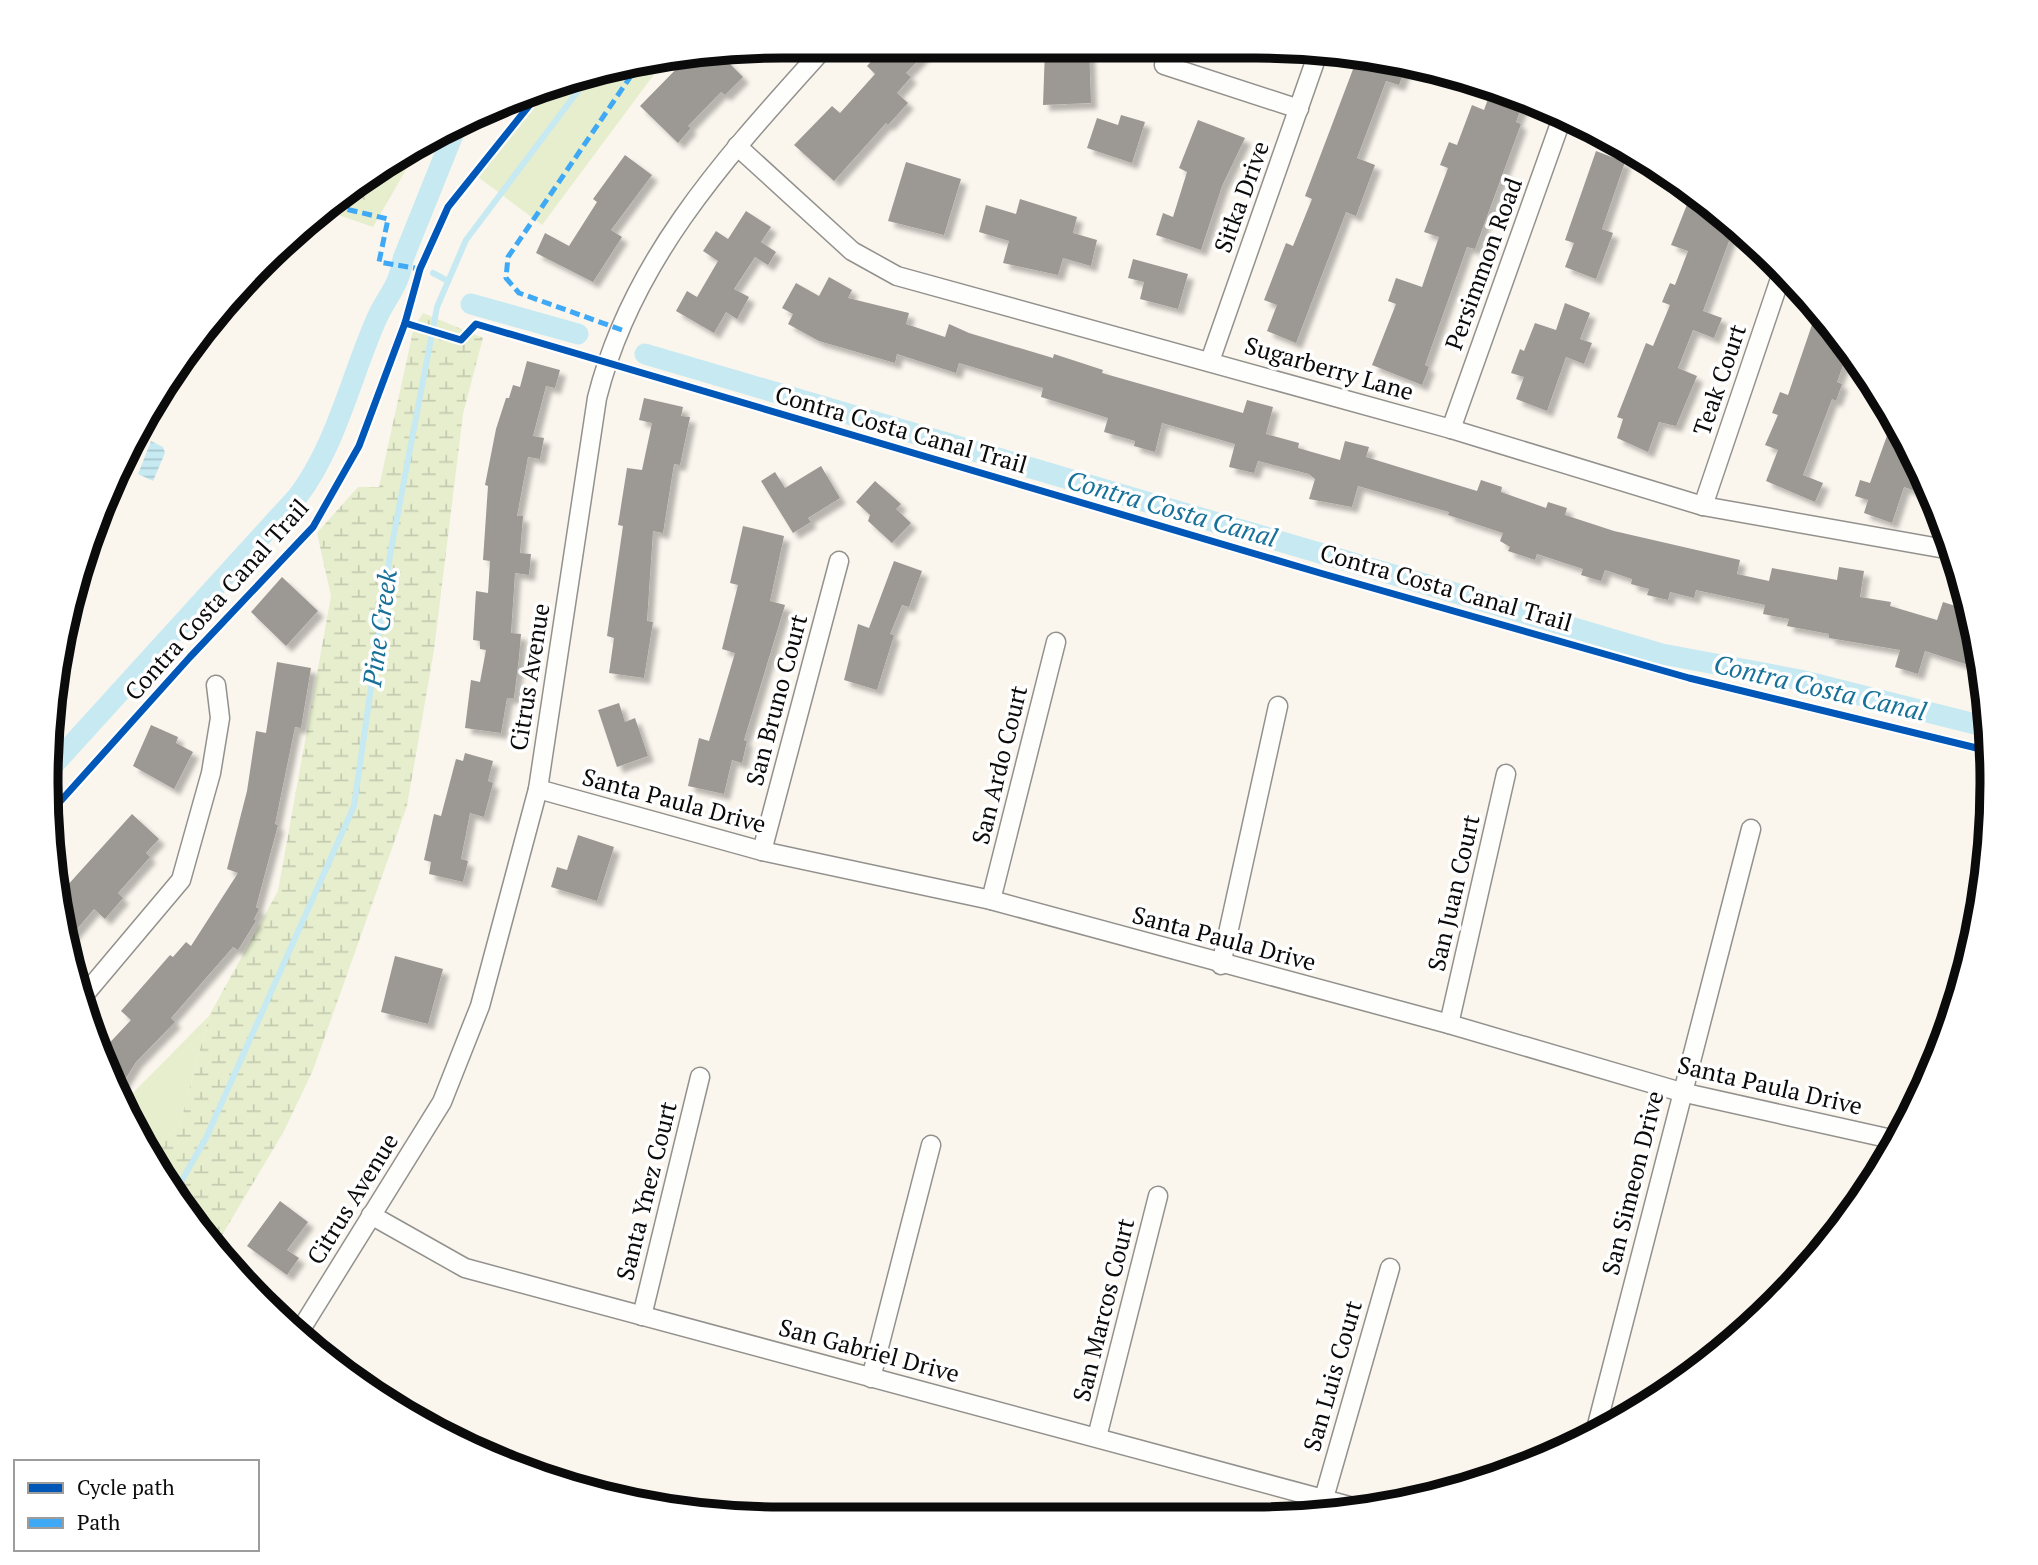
<svg xmlns="http://www.w3.org/2000/svg" width="2038" height="1565" viewBox="0 0 2038 1565" font-family="'PT Serif',serif">
<style>
.grass{fill:#e6eece}
.wetland{fill:url(#wetland-marsh)}
.park{fill:url(#park-crowns)}
.water{fill:url(#water-rules)}
.lines{fill:none;stroke-linecap:round;stroke-linejoin:round}
.stream{stroke:#c6e9f2;stroke-width:6}
.canal{stroke:#c6e9f2;stroke-width:21}
.building{fill:#9c9894;filter:url(#shadow)}
.minor-casing{stroke:#93918d;stroke-width:21}
.minor{stroke:#fefefc;stroke-width:18}
.quiet{stroke:#3fa9f5;stroke-width:5;stroke-dasharray:10 5;stroke-linecap:butt}
.cycleway-casing{stroke:#fff;stroke-width:11}
.cycleway{stroke:#0057b8;stroke-width:7}
.labels{text-anchor:middle;stroke-width:7;stroke-linejoin:round;paint-order:stroke}
.street-label{font-size:24px;fill:#0b0b0b;stroke:#fff}
.water-label{font-size:26px;font-style:italic;fill:#187198;stroke:#fff}
.rim{fill:none;stroke:#0b0b0b;stroke-width:9}
</style>
<defs>
<pattern id="wetland-marsh" width="20" height="14" patternUnits="userSpaceOnUse" patternTransform="scale(1.75)"><rect width="20" height="14" fill="#e6eece"/><path d="M1 5h8M5 5V1M11 12h8M15 12V8" fill="none" stroke="#c4cbb0"/></pattern>
<pattern id="park-crowns" width="20" height="18" patternUnits="userSpaceOnUse" patternTransform="scale(1.75)"><rect width="20" height="18" fill="#e6eece"/><path d="M2 6a3 3 0 1 1 6 0M12 15a3 3 0 1 1 6 0" fill="none" stroke="#c4cbb0"/></pattern>
<pattern id="water-rules" width="6" height="5" patternUnits="userSpaceOnUse" patternTransform="scale(1.75)"><rect width="6" height="5" fill="#c6e9f2"/><path d="M0 2.5h6" fill="none" stroke="#a9c6ce"/></pattern>
<filter id="shadow"><feDropShadow dx="6" dy="6" stdDeviation="2" flood-color="#0004"/></filter>
</defs>
<rect width="100%" height="100%" fill="#faf6ee"/>
<!-- grass -->
<g class="grass">
<path d="M664,61L542,225L474,174L540,92L591,71Z"/>
<path d="M414,145L415,154L373,227L327,211Z"/>
<path d="M209,1016L180,1124L150,1153L125,1101Z"/>
</g>
<!-- wetland -->
<path class="wetland" d="M423,313L483,338L463,414L434,650L407,806L313,1070L284,1131L215,1247L169,1192L150,1153L180,1124L209,1016L278,891L331,596L317,533L358,487H379L414,327Z"/>
<!-- park -->
<path class="park" d="M414,145L415,154L382,207L344,198Z"/>
<!-- water -->
<path class="water" d="M151,441L163,447L165,453L153,481L138,474Z"/>
<g class="lines">
<!-- stream -->
<g class="stream">
<path d="M433,273L448,281"/>
<path d="M173,1196L206,1138L354,806L390,555L437,307L466,240L593,71"/>
</g>
<!-- canal -->
<g class="canal">
<path d="M471,304L578,334"/>
<path d="M645,354L1662,654L1800,680L1987,727"/>
<path d="M47,772L298,496C337,444 351,376 377,318C388,294 399,287 403,259L456,127"/>
</g>
</g>
<!-- building -->
<g class="building">
<path d="M885,46H932L906,73L911,77L897,93L908,103L888,125L886,123L834,181L794,145L832,106L840,113L875,74L867,66Z"/>
<path d="M1051,46H1089L1091,103L1043,105L1045,49Z"/>
<path d="M720,54L743,77L725,95L721,92L688,126L691,128L678,143L640,106L687,58Z"/>
<path d="M1358,56L1407,64L1399,85L1386,81L1357,158L1375,165L1356,216L1346,212L1296,343L1267,331L1277,305L1264,300L1286,243L1293,246L1312,199L1305,196Z"/>
<path d="M1492,88L1524,100L1516,122L1521,124L1475,249L1467,247L1425,365L1429,367L1422,385L1372,365L1396,304L1388,301L1396,278L1422,287L1439,237L1424,232L1448,168L1440,165L1449,142L1457,145L1472,105L1484,110Z"/>
<path d="M1121,115L1145,122L1132,163L1087,148L1097,118L1118,125Z"/>
<path d="M1198,120L1245,138L1222,186L1201,250L1156,235L1163,213L1173,217L1187,172L1179,168Z"/>
<path d="M1596,151L1625,162L1602,229L1613,233L1596,279L1565,267L1574,243L1565,240Z"/>
<path d="M625,155L652,175L611,230L622,237L593,282L536,253L545,233L569,246L597,202L593,199Z"/>
<path d="M906,162L961,179L944,235L888,221Z"/>
<path d="M1692,192L1704,198L1735,225L1703,311L1722,318L1714,338L1693,330L1678,368L1697,376L1676,426L1659,422L1648,452L1617,438L1623,419L1617,417L1646,343L1653,346L1670,305L1662,302L1670,283L1675,285L1688,251L1671,245Z"/>
<path d="M1020,199L1077,217L1073,233L1097,240L1091,266L1063,258L1058,275L1003,263L1009,241L979,232L986,205L1016,214Z"/>
<path d="M746,211L771,227L761,242L776,252L768,265L755,257L734,289L749,297L737,319L726,312L714,333L676,311L687,291L697,297L718,261L703,251L716,231L728,239Z"/>
<path d="M1133,259L1188,274L1178,309L1140,299L1144,282L1128,278Z"/>
<path d="M829,277L852,290L848,298L909,313L906,324L945,337L949,324L969,333L1053,358L1054,354L1103,370L1102,373L1243,413L1247,400L1273,407L1266,434L1299,443L1298,448L1340,460L1345,441L1369,447L1366,457L1477,491L1481,480L1502,487L1501,492L1546,508L1548,502L1567,508L1565,515L1614,531L1740,560L1737,574L1769,581L1772,568L1837,580L1839,567L1864,571L1860,597L1891,602L1890,606L1937,620L1943,602L1968,610L1978,639L1981,669L1925,651L1918,674L1895,667L1900,650L1829,638V634L1787,626L1789,619L1763,614L1765,605L1696,590L1694,598L1670,592L1668,600L1647,595L1649,589L1631,584L1632,579L1605,570L1601,581L1581,575L1583,569L1537,554L1535,560L1508,551L1510,547L1500,541L1503,533L1448,515L1449,512L1358,486L1352,507L1309,499L1315,479L1309,474L1258,461L1254,473L1229,467L1235,444L1162,423L1155,452L1134,446L1135,441L1104,432L1108,418L1041,397L1043,388L959,363L956,373L897,354L895,363L819,341L788,324L793,314L782,308L796,283L819,296Z"/>
<path d="M1565,303L1590,313L1580,339L1592,343L1584,364L1566,357L1547,411L1516,399L1524,377L1511,373L1520,349L1524,351L1535,323L1556,330Z"/>
<path d="M1817,310L1849,349L1837,382L1842,384L1836,401L1832,399L1803,475L1823,483L1815,502L1766,481L1778,450L1765,445L1778,415L1772,413L1780,392L1788,395Z"/>
<path d="M527,361L560,370L555,388L546,386L533,436L544,438L540,459L528,457L517,516H523L520,553L531,554L529,575L515,573L511,633L521,634L519,657L514,698H507L501,733L465,728L471,680L480,682L486,650L480,649V641L473,640L476,591L488,593L490,561L483,560L488,486L485,485L496,429L506,398H509L513,385L520,387Z"/>
<path d="M644,398L683,407L681,416L690,417L680,465L674,464L663,533L653,531L647,621L653,622L644,678L609,673L614,638L607,636L623,526L618,525L627,468L642,470L652,423L639,420Z"/>
<path d="M1893,419L1935,498L1904,487L1892,523L1864,513L1868,500L1855,496L1860,480L1870,483Z"/>
<path d="M821,466L840,498L808,518L811,522L793,533L761,481L775,472L785,488Z"/>
<path d="M875,481L901,504L896,509L911,523L892,543L868,521L870,515L856,502Z"/>
<path d="M743,526L784,536L770,601L785,605L744,740L747,741L742,763L732,760L724,794L688,786L699,738L709,741L735,653L722,649L738,585L730,583Z"/>
<path d="M894,561L922,571L909,607L902,605L890,634L894,635L877,690L844,680L858,624L869,628Z"/>
<path d="M282,577L318,611L286,646L251,612Z"/>
<path d="M277,662L311,668L301,728L295,727L275,824L278,825L256,907L259,909L254,919L256,921L238,950L233,947L171,1018L175,1022L136,1062L119,1089L101,1052L131,1020L121,1011L170,955L173,957L186,942L191,946L238,873L227,869L247,791L256,731L266,733Z"/>
<path d="M619,703L625,722L635,718L648,756L617,767L598,710Z"/>
<path d="M151,725L178,737L176,743L193,752L174,789L133,766Z"/>
<path d="M465,753L493,761L488,781L493,783L484,817L470,813L461,859L468,861L463,882L429,874L431,862L424,860L434,814L441,816L456,759L463,761Z"/>
<path d="M132,814L159,839L146,853L150,857L118,893L123,898L105,919L94,909L66,942L56,898Z"/>
<path d="M578,835L614,847L597,901L551,887L557,867L567,870Z"/>
<path d="M395,956L443,969L428,1024L381,1012Z"/>
<path d="M280,1201L308,1222L287,1250L299,1258L287,1275L247,1246Z"/>
</g>
<g class="lines">
<defs>
<g id="minor">
<path d="M1164,65L1299,109"/>
<path d="M737,146L852,251L897,276L1451,429L1703,506L1951,550"/>
<path d="M1210,361L1319,50"/>
<path d="M1451,429L1563,115"/>
<path d="M1703,506L1783,270"/>
<path d="M538,789L762,851L991,900L1449,1024L1681,1092L1896,1140"/>
<path d="M762,851L839,561"/>
<path d="M991,900L1056,642"/>
<path d="M1221,965L1278,706"/>
<path d="M80,1000L181,880L211,773L220,718L216,685"/>
<path d="M1449,1024L1506,774"/>
<path d="M371,1215L465,1268L1364,1510"/>
<path d="M642,1316L700,1077"/>
<path d="M298,1334L442,1102L480,1006L538,789L597,398C633,255 731,152 826,46"/>
<path d="M871,1378L931,1145"/>
<path d="M1596,1429L1751,829"/>
<path d="M1097,1437L1158,1196"/>
<path d="M1324,1498L1390,1268"/>
</g>
</defs>
<!-- minor casing -->
<use href="#minor" class="minor-casing"/>
<!-- minor -->
<use href="#minor" class="minor"/>
<!-- quiet -->
<g class="quiet">
<path d="M333,206L388,219L379,262L420,269"/>
<path d="M622,330L519,293L506,278L508,257L639,64"/>
</g>
<defs>
<g id="cycleway">
<path d="M405,323L461,340L476,324L1320,573L1689,678L1989,751"/>
<path d="M48,815L190,657L313,527L359,446L405,323L420,269L448,207L540,92"/>
</g>
</defs>
<!-- cycleway casing -->
<use href="#cycleway" class="cycleway-casing"/>
<!-- cycleway -->
<use href="#cycleway" class="cycleway"/>
</g>
<g class="labels">
<!-- street labels -->
<g class="street-label">
<text transform="translate(1242 197) rotate(-70)" y="8">Sitka Drive</text>
<text transform="translate(1484 264) rotate(-70)" y="8">Persimmon Road</text>
<text transform="translate(1329 369) rotate(16)" y="8">Sugarberry Lane</text>
<text transform="translate(1720 380) rotate(-71)" y="8">Teak Court</text>
<text transform="translate(901 430) rotate(16)" y="8">Contra Costa Canal Trail</text>
<text transform="translate(1446 588) rotate(16)" y="8">Contra Costa Canal Trail</text>
<text transform="translate(217 600) rotate(-48)" y="8">Contra Costa Canal Trail</text>
<text transform="translate(530 677) rotate(-81)" y="8">Citrus Avenue</text>
<text transform="translate(777 700) rotate(-75)" y="8">San Bruno Court</text>
<text transform="translate(1000 765) rotate(-76)" y="8">San Ardo Court</text>
<text transform="translate(674 801) rotate(15)" y="8">Santa Paula Drive</text>
<text transform="translate(1454 893) rotate(-77)" y="8">San Juan Court</text>
<text transform="translate(1224 939) rotate(15)" y="8">Santa Paula Drive</text>
<text transform="translate(1770 1086) rotate(13)" y="8">Santa Paula Drive</text>
<text transform="translate(1633 1183) rotate(-76)" y="8">San Simeon Drive</text>
<text transform="translate(647 1191) rotate(-76)" y="8">Santa Ynez Court</text>
<text transform="translate(353 1199) rotate(-58)" y="8">Citrus Avenue</text>
<text transform="translate(1104 1310) rotate(-76)" y="8">San Marcos Court</text>
<text transform="translate(869 1351) rotate(15)" y="8">San Gabriel Drive</text>
<text transform="translate(1333 1376) rotate(-74)" y="8">San Luis Court</text>
</g>
<!-- water labels -->
<g class="water-label">
<text transform="translate(1172 509) rotate(16)" y="9">Contra Costa Canal</text>
<text transform="translate(380 628) rotate(-82)" y="9">Pine Creek</text>
<text transform="translate(1820 688) rotate(13)" y="9">Contra Costa Canal</text>
</g>
</g>
<!-- crop -->
<path d="M0 0H2038V1565H0ZM782 58H1256A724 724 0 0 1 1980 782V783A724 724 0 0 1 1256 1507H782A724 724 0 0 1 58 783V782A724 724 0 0 1 782 58Z" fill="#fff" fill-rule="evenodd"/>
<path class="rim" d="M782 58H1256A724 724 0 0 1 1980 782V783A724 724 0 0 1 1256 1507H782A724 724 0 0 1 58 783V782A724 724 0 0 1 782 58Z"/>
<!-- legend -->
<rect x="14" y="1460" width="245" height="91" fill="#ffffff" stroke="#9d9d9d" stroke-width="2"/>
<rect x="28" y="1483" width="35" height="10" fill="#0057b8" stroke="#9d9d9d" stroke-width="2"/>
<text x="77" y="1495" font-size="21" fill="#0b0b0b">Cycle path</text>
<rect x="28" y="1518" width="35" height="10" fill="#3fa9f5" stroke="#9d9d9d" stroke-width="2"/>
<text x="77" y="1530" font-size="21" fill="#0b0b0b">Path</text>
</svg>
